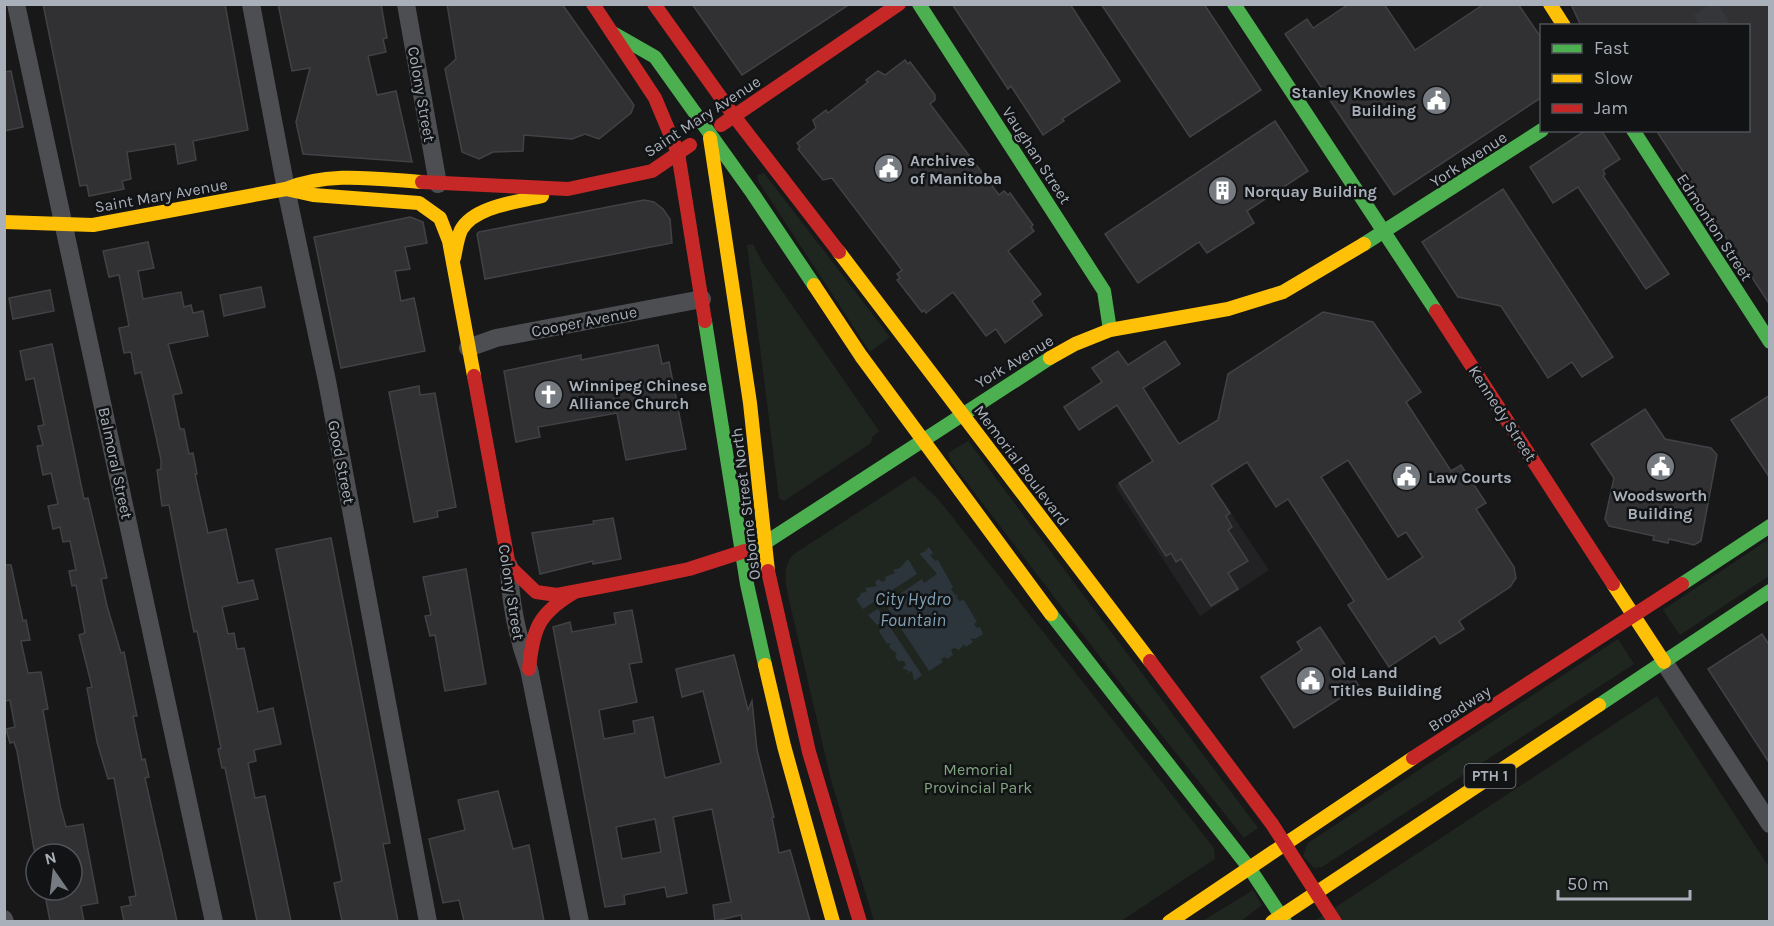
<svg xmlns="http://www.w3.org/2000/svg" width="1774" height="926" viewBox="0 0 1774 926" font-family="Karla,sans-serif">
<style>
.built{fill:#222225}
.green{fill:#1e261f}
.water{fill:#2b353b}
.building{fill:#313133;stroke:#414245;stroke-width:1.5;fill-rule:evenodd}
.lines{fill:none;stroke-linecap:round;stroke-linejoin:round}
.secondary-tunnel{stroke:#353639;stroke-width:26;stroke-dasharray:26 13;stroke-linecap:butt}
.street{stroke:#4c4e52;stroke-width:18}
.fast{stroke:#4caf50;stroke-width:14}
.slow{stroke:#ffc107;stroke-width:14}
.jam{stroke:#c62828;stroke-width:14}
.labels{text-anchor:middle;stroke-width:5;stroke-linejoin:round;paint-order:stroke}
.shield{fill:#121315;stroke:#7c8188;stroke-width:1.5}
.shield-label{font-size:15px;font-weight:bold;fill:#a9b0ba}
.poi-label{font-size:16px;font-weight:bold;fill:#a9b0ba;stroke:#121315;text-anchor:start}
.street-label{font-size:16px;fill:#a9b0ba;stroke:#121315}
.park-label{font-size:16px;fill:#81a580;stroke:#121315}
.water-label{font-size:18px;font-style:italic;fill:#80a0b5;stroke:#121315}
</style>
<rect width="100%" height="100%" fill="#181819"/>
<!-- built -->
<path class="built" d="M1210,425L1238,469L1213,486L1269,570L1200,616L1115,486Z"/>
<!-- green -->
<g class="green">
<path d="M764,173L890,337L870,352L758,181L757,175Z"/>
<path d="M753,244L762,262L879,431L872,437L871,443L784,501L779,498L747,245Z"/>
<path d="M968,441L1258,828L1244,838L1120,683L951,462L948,453Z"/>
<path d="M914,476L939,500L1214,848L1215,859L1121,921H874L831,780L789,600C786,583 781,567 794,554Z"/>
<path d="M1769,539V576L1680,635L1663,610Z"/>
<path d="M1618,639L1634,664L1322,867L1314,868L1303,856L1308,843Z"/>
<path d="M1657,696L1769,867V921L1313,922Z"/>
<path d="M1253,890L1262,905L1241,921L1201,922Z"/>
</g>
<!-- water -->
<g class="water">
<path d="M929,547L933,553L930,555L935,561L938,560L953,587L951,589L955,595H959L956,597L959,601L964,600L977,622L974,624L977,628L980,627L983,634L975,639L970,638L973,642L966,647L964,644L959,650L954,648L951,650L953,655L947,659L945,657L941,659L943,662L929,671L885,604L922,579L924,583L937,574L919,553L924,552Z"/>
<path d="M908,559L917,574L863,609L856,599L861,595L860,593L867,592L865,588L877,586L875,582L879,579L882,582L886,580L885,577L895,573L893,570L900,568Z"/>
<path d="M878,609L922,675L914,681L912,671L907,674L909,671L902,668L906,665L904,661H898L895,656L897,654L889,647L891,643L887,644L879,631L883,627L881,623L877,625L868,615Z"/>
</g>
<!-- building -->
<g class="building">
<path d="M43,4H225L248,130L193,141L196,160L178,164L175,144L127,152L131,179L122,181L124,189L89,196L87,185L80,186Z"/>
<path d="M278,4H381L387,38L383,39L386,52L368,56L377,95L396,91L412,162L303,154L296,122L310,68L292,71Z"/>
<path d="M447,4H562L634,105L631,113L599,139L585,134L572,139L524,135L523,151L493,152L479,159L462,152L445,69L456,59Z"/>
<path d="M692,4H850L742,75Z"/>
<path d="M952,4H1070L1120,81L1062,119L1064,121L1043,135L1011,86L1008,89Z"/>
<path d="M1101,4H1204L1261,90L1190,137Z"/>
<path d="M1349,4H1384L1415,50L1484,4H1518L1542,39V97L1394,195L1285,34L1307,19L1313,28Z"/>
<path d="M1571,4H1770V305L1656,130H1749V26H1581Z"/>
<path d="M905,60L908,64L910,62L935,95V100L930,104L999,195L1004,191L1008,195L1010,193L1033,225L1031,227L1034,231L1008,251L1041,294L1032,301L1042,315L1005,343L996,329L986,336L953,292L926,313L924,310L922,312L897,280L900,278L897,274L902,270L832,178L823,180L798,149L800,147L797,143L816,128L813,120L826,110L828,113L868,82L866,80L878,71L885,75Z"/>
<path d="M11,71L23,127L4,131V72Z"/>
<path d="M1275,121L1308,171L1247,211L1254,223L1207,253L1199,242L1138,283L1105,234Z"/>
<path d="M1586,130H1601L1620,159L1603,170L1605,174L1603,176L1669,274L1646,289L1578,187L1553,203L1530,167Z"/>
<path d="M1503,189L1613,357L1582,377L1572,362L1548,378L1501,306L1458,297L1422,242Z"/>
<path d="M644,200L654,202L663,209L670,219L672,243L485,279L477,234L479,232Z"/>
<path d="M410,217L423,222L427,243L405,247L410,269L395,271L401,301L414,298L425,351L341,368L314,237Z"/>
<path d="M148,242L154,268L138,271L143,299L181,292L184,307L191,305L193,313L203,311L208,336L168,344L182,393L173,395L180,429H184L189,454L193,453L197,474H195L208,533L226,529L238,583L253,580L258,599L222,607L228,634L234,633L237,649L244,648L258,712L273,708L281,744L254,750L256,761L248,763L255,798L265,796L291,921H257L225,768H222L218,749L221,748L197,631L194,632L187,598L169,505L162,506L157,470L161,469V460L153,423L141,372L135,374L131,352L124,353L119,328L129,326L119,275L109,277L103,251Z"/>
<path d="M261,287L265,307L224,316L220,295Z"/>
<path d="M50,290L54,311L13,319L9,298Z"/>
<path d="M1323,312L1373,322L1421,392L1406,402L1451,471L1461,465L1486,503L1476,509L1514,567L1516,578L1510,587L1459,621L1464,629L1440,644L1435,636L1389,667L1348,605L1354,601L1288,499L1276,507L1247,462L1211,485L1230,513L1226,516L1232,527L1228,530L1248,561L1228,573L1238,589L1211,606L1181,559L1176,562L1171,553L1166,556L1119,483L1153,461L1117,405L1079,430L1064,407L1102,382L1092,368L1118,351L1128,365L1165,341L1180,364L1143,388L1179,444L1218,420L1228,374ZM1348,460L1398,537L1406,532L1423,557L1388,580L1321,477Z"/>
<path d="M52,344L84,499L88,498L107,578L101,579L107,606L121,653L124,652L137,716H133L142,760L145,759L149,777L145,778L177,921H124L121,907L131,905L129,897L136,896L114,778L108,779L97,742L87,688L92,687L79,635L85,633L76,585L72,586L69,571L76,570L70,541L63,542L60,527L53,529L48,506L58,504L51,473L43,475L37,446L43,445L38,426L44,425L34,378L26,380L20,351Z"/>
<path d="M658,345L662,364L669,362L686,449L626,460L617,413L538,427L540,437L516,442L504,371L581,355V360Z"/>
<path d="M419,386L420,395L435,393L456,507L437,511L438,517L414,522L389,392Z"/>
<path d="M1770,395V478L1731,420Z"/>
<path d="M1645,409L1665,439L1711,448L1717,455L1701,541L1694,545L1669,539L1668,543L1653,540L1654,536L1609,526L1605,519L1614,478L1591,444Z"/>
<path d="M613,518L621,559L593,564V561L540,574L532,533L594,524L593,521Z"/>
<path d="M331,538L390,843L383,844L398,921H342L334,883L342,881L276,549Z"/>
<path d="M4,565H11L23,621L26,620L30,640L21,641L28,673L41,672L48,709L43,710L60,805L66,827L83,824L98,903L81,906L84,921H50L44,890H72V851L35,855L17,751L14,742L10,743L6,729L15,727L10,700L4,701Z"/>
<path d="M466,569L486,684L445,691L435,635L430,636L425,616L431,615L423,577Z"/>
<path d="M632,610L642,662L629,664L637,702L599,710L604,739L635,733L633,721L653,717L665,778L721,763L703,691L682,697L676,669L734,655L748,710L752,701L757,750L774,817L772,818L779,853L790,850L810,921H742L741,915L715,921L713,905L731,902L712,809L673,817L687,893L667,897L665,887L624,895L625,904L605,907L553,627L570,622L572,632L616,624L614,613ZM655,819L661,852L622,859L616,827Z"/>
<path d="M1320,627L1359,686L1294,728L1261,677L1302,650L1297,642Z"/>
<path d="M1762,634L1770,646V764L1708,669Z"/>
<path d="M498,791L513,849L529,845L544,921H464L459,900L443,903L429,839L465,830L458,800Z"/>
</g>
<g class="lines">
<!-- secondary-tunnel -->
<path class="secondary-tunnel" d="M1701,26L1732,4"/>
<!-- street -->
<g class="street">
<path d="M16,4L214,922"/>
<path d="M251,4L286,189L327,381L428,922"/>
<path d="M406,4L438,184"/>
<path d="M468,348L496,338L702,299"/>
<path d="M509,566C510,601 517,636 529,669L580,922"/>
<path d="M1664,662L1770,824"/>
<path d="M4,919L5,922"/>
</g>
<!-- fast -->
<g class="fast">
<path d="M919,4L1104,291L1110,330"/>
<path d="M1234,4L1436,311"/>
<path d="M613,33L655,57L753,194L814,285"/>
<path d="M1633,130L1770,342"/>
<path d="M1364,244L1542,130"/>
<path d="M705,321L747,584L765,665"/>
<path d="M745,551L765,543L1050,358"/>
<path d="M1682,584L1770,526"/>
<path d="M1051,614L1250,869L1285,922"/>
<path d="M1599,705L1770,591"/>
</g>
<!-- slow -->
<g class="slow">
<path d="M1550,4L1564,26"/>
<path d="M710,138L750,403L768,571"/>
<path d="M286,189L313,195L419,203L440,218L449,241L474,376"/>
<path d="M4,222L93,225L286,189C329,171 376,179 422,182"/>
<path d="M839,252L1150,661"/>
<path d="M454,258C456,249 457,239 461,230C474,206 518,202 542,196"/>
<path d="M814,285L861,356L1051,614"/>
<path d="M1050,358L1075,344L1110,330L1228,309L1283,292L1364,244"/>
<path d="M1613,584L1664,662"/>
<path d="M765,665L784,746L833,922"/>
<path d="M1169,922L1413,758"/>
<path d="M1272,922L1599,705"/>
</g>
<!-- jam -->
<g class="jam">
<path d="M593,4L655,98L678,153L705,321"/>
<path d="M654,4L734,116L839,252"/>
<path d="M721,125L899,4"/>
<path d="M422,182L568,189L652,171L690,145"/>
<path d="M1436,311L1613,584"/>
<path d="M474,376L509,566L536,592L557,595L636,580L689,569L745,551"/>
<path d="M768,571L809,752L860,922"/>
<path d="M1150,661L1272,824L1335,922"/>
<path d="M529,669C533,629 538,614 573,593"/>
<path d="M1413,758L1682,584"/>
</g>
</g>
<!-- icons -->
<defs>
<symbol id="civic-disc" viewBox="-11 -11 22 22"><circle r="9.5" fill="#767b82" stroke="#121315"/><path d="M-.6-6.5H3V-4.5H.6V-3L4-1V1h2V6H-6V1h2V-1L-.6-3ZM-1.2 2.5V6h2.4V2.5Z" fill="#fff"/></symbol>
<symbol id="building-disc" viewBox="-11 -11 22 22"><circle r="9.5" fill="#767b82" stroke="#121315"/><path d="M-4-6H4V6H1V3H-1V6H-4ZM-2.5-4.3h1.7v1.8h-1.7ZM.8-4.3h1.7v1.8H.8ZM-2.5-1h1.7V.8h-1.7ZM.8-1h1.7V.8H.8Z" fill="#fff"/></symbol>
<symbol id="church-disc" viewBox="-11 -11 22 22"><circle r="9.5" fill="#767b82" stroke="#121315"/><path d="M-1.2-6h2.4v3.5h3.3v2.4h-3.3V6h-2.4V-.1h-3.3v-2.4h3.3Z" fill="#fff"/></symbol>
</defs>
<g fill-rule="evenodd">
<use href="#civic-disc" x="1420" y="84" width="33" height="33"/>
<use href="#civic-disc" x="872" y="152" width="33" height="33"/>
<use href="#building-disc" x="1206" y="174" width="33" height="33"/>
<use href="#church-disc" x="532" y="378" width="33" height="33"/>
<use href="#civic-disc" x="1644" y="450" width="33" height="33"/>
<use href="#civic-disc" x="1390" y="460" width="33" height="33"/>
<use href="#civic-disc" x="1294" y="664" width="33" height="33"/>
</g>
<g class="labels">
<!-- shield labels -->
<rect class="shield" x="1464.5" y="764" width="51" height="24" rx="4.5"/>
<g class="shield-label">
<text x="1490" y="781">PTH 1</text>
</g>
<!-- poi labels -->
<g class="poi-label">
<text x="1416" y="98" text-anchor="end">Stanley Knowles<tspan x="1416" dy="18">Building</tspan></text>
<text x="910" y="166">Archives<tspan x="910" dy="18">of Manitoba</tspan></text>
<text x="1244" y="197">Norquay Building</text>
<text x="569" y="391">Winnipeg Chinese<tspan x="569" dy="18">Alliance Church</tspan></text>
<text x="1428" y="483">Law Courts</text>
<text x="1660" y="501" text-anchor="middle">Woodsworth<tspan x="1660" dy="18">Building</tspan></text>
<text x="1331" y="678">Old Land<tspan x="1331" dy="18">Titles Building</tspan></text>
</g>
<!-- street labels -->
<g class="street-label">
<text transform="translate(422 94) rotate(80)" y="6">Colony Street</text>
<text transform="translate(702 116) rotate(-33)" y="6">Saint Mary Avenue</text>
<text transform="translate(1037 155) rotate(57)" y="6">Vaughan Street</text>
<text transform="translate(1468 159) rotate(-33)" y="6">York Avenue</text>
<text transform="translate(161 195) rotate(-10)" y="6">Saint Mary Avenue</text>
<text transform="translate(1715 227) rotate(57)" y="6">Edmonton Street</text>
<text transform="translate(584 321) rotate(-11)" y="6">Cooper Avenue</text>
<text transform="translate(1014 361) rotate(-31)" y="6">York Avenue</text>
<text transform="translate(1503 413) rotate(57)" y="6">Kennedy Street</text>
<text transform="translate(342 462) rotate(79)" y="6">Good Street</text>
<text transform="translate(116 463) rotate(78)" y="6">Balmoral Street</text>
<text transform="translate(1022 465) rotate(53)" y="6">Memorial Boulevard</text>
<text transform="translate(745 504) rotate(-97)" y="6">Osborne Street North</text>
<text transform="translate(512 592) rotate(81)" y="6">Colony Street</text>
<text transform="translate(1459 708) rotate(-33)" y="6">Broadway</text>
</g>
<!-- park labels -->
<g class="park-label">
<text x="978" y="775">Memorial<tspan x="978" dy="18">Provincial Park</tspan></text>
</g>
<!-- water labels -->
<g class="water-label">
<text x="913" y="605">City Hydro<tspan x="913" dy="21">Fountain</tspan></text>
</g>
</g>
<!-- border -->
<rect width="1774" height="926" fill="none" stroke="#a9b0ba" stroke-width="12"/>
<!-- legend -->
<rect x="1540" y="24" width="210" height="108" fill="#121315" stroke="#4e5257" stroke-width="1.5"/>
<rect x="1552" y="44" width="30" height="9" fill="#4caf50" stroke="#4e5257" stroke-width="1.5"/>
<text x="1594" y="54" font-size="18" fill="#a9b0ba">Fast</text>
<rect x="1552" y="74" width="30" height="9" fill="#ffc107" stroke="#4e5257" stroke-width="1.5"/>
<text x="1594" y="84" font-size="18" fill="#a9b0ba">Slow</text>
<rect x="1552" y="104" width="30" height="9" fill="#c62828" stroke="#4e5257" stroke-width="1.5"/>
<text x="1594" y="114" font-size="18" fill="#a9b0ba">Jam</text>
<!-- north arrow -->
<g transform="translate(54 872) rotate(346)"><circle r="28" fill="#121315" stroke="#4e5257" stroke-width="1.5"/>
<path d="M0-4.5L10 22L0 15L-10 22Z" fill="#767b82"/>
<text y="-9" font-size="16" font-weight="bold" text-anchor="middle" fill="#a9b0ba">N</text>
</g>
<!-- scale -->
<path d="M1558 890v9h132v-9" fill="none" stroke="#a9b0ba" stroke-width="3"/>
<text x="1567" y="890" font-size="18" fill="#a9b0ba" stroke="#121315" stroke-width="4.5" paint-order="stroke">50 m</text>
</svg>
